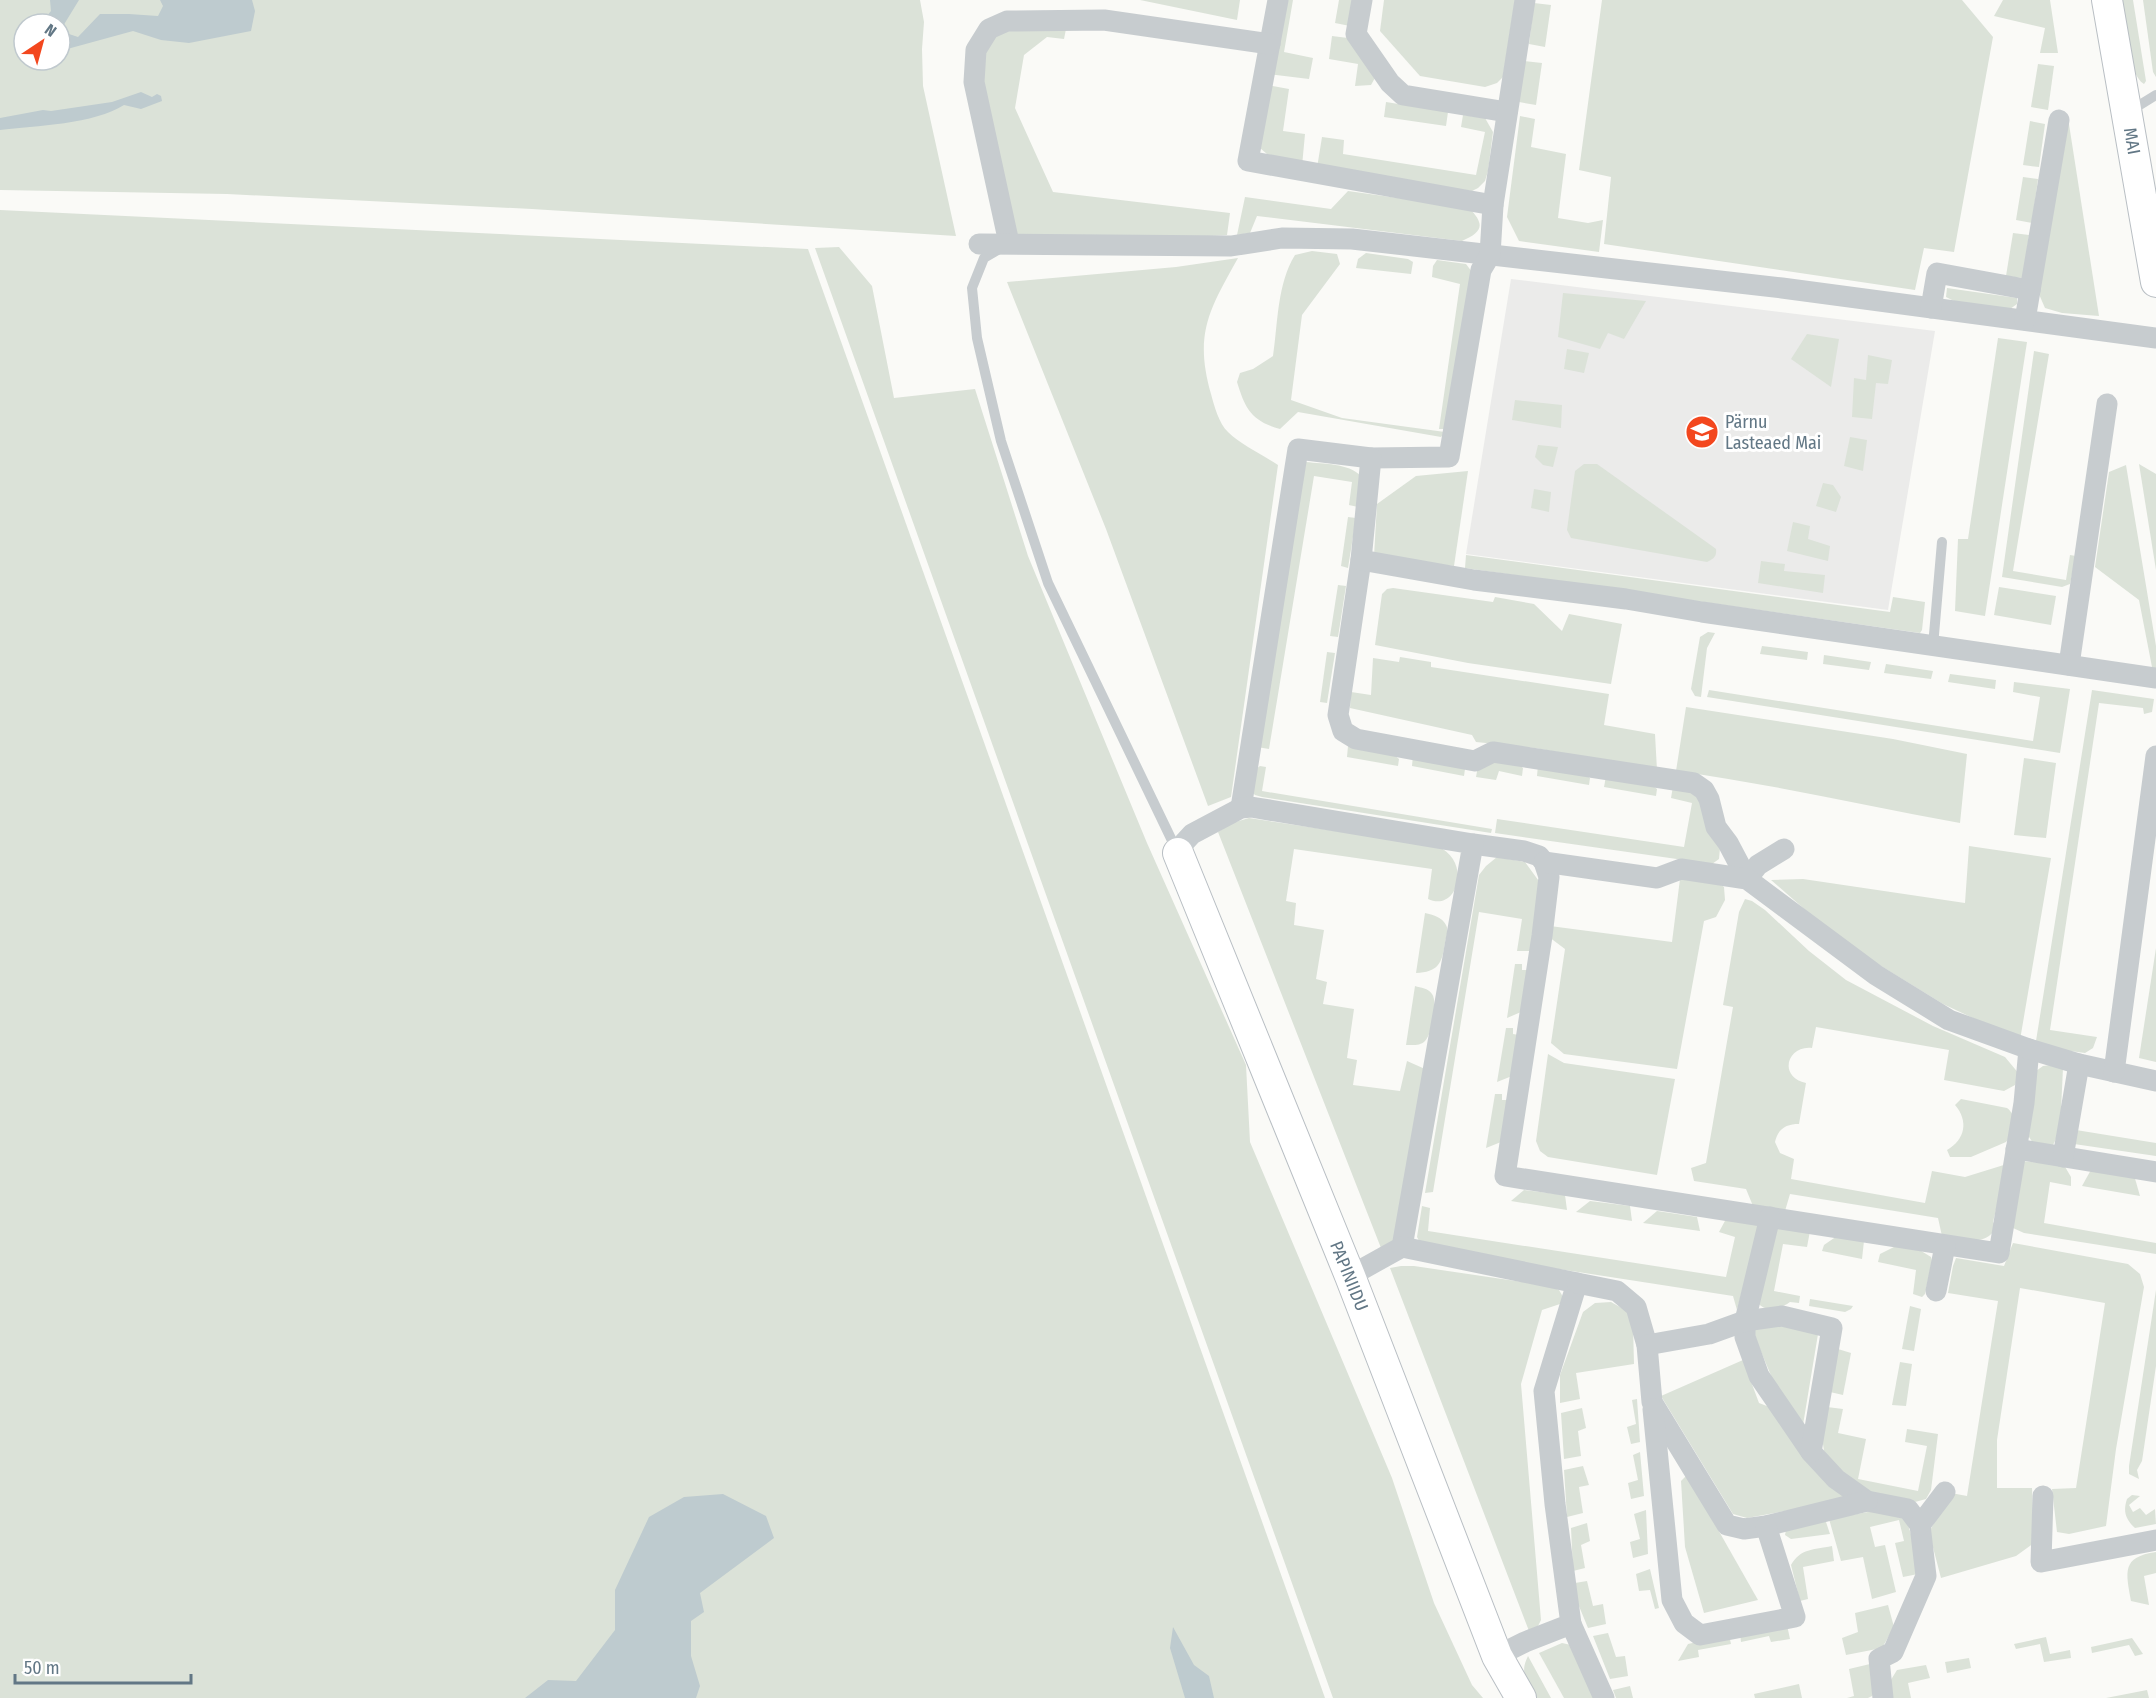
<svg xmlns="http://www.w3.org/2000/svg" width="2156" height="1698" viewBox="0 0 2156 1698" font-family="'Fira Sans Condensed',sans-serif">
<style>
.built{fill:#ebebea}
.green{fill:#dbe2d8;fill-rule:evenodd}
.water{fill:#becbcf}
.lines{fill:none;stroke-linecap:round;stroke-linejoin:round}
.secondary-casing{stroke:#b9bfc4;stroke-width:32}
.lane{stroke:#c7cccf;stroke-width:10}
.street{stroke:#c7cccf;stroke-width:21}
.secondary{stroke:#fff;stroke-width:30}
.labels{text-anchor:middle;stroke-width:6;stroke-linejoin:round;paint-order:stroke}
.street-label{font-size:18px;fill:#627785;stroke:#fff}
.poi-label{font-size:18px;fill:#627785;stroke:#fff;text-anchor:start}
</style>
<rect width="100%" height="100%" fill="#fafaf7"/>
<!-- built -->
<path class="built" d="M1511,279L1935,331L1888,610L1466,554Z"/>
<!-- green -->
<g class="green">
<path d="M0,0H920L924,22L922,49L923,86L956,236L532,209L227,194L0,190ZM24,24H60V60H24Z"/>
<path d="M1140,0H1240L1237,20Z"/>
<path d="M1279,0H1293L1284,52L1313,58L1309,79L1268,74Z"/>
<path d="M1339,0H1354L1350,26L1335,23Z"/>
<path d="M1384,0H1515L1503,77L1497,83L1485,87L1420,76L1380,31Z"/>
<path d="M1602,0H1962L1993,37L1954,252L1924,248L1915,290L1604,244L1611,177L1579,170Z"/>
<path d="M2003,0H2050L2058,53H2040L2045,28L1994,16Z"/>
<path d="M2122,0H2133L2146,81L2144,84C2127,74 2125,20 2122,0Z"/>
<path d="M2143,0H2156V77L2153,72Z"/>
<path d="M1534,3L1551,5L1545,47L1529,44Z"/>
<path d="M1008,27L1066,29L1064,39L1047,37L1024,55L1015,108L1053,192L1230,213L1227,235L1157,239H1014L983,80L987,43Z"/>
<path d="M1332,36L1348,38L1376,76L1371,85L1355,86L1358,64L1329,59Z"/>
<path d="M1524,61L1542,63L1536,105L1519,102Z"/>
<path d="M2038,64L2054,66L2048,110L2031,107Z"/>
<path d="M1268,85L1289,89L1283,131L1305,134L1302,166L1267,154L1260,148Z"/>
<path d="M1386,102L1448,112L1446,126L1384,117Z"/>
<path d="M1463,115L1485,118L1493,132L1488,171L1485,181L1478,188L1472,191L1317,168L1322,137L1344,140L1343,154L1476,175L1485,132L1461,127Z"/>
<path d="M1520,116L1535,119L1531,147L1566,154L1558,218L1588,223L1603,220L1599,252L1519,241L1507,217Z"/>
<path d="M2068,118L2099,316L2062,313L2045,308L2038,292Z"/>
<path d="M2030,121L2045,124L2039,167L2023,165Z"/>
<path d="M2023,177L2038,179L2032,223L2016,220Z"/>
<path d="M1348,191L1469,208C1486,225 1482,232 1462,241L1257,216L1250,233L1237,235L1245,197L1331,209Z"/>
<path d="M0,210L808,249L1325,1698H0Z"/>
<path d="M2013,233L2029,235L2023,278L2006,276Z"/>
<path d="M839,247L872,286L894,398L975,389L1028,556L1147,843L1246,1065L1250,1142L1392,1478L1434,1603L1472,1685L1483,1698H1333L815,248Z"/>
<path d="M1312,251L1337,254L1340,264L1302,315L1291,400L1342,418L1445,432L1441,437L1298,412L1280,429C1251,421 1245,408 1237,382L1240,373L1253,369L1273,356C1278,323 1277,284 1295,255Z"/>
<path d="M1366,253L1408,259L1413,262L1411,274L1356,268L1358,259Z"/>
<path d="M1238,258C1209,310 1194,334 1211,394C1214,405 1219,424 1228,432C1240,444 1263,455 1278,465L1231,797L1208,806L1106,529L1007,282L1176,267Z"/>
<path d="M1437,260L1466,264L1472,272L1446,429H1439L1460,284L1432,277L1433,266Z"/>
<path d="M1947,288L2017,298V304L2010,309L1954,301L1946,297Z"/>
<path d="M1563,293L1646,301L1624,339L1608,333L1600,349L1558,337Z"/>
<path d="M1807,334L1839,339L1831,387L1791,359Z"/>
<path d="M1998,338L2027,342L1985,616L1955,611L1958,539H1968Z"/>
<path d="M1567,349L1589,353L1584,373L1564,369Z"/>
<path d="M2034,351L2049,354L2013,571L2066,580L2070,555L2076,556L2070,584L2062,587L2002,577Z"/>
<path d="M1868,355L1892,360L1888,384L1876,383L1872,419L1852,417L1854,378L1866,380Z"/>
<path d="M1515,400L1562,405L1561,428L1512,420Z"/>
<path d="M1850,437L1867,440L1863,471L1844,466Z"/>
<path d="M1538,445L1558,447L1553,467L1543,465L1535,457Z"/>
<path d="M1306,462C1324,464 1348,463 1361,476L1358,507L1349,505L1352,482L1314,476L1269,749L1257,747Z"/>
<path d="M1584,464H1597L1712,546L1716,549C1717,557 1713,559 1707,562L1571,538L1567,530L1575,471Z"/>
<path d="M2139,464L2156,474V570Z"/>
<path d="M2126,465L2156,646V670L2152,667L2139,600L2095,567L2109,472Z"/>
<path d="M1468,471L1454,566L1374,556L1377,504L1416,476Z"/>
<path d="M1823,483L1833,485L1841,497L1836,512L1816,506Z"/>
<path d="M1534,489L1551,492L1549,512L1531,508Z"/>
<path d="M1348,517L1356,518L1348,568L1341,566Z"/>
<path d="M1793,522L1810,526L1808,539L1830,546L1828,561L1787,551Z"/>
<path d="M1466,555L1890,612L1893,597L1925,602L1922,630L1920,633L1465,568Z"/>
<path d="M1761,561L1785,564L1784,571L1825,575L1823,593L1758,583Z"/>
<path d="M1338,585L1346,586L1338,637L1330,636Z"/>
<path d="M1999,587L2056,596L2051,625L1994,615Z"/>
<path d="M1393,588L1493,602L1495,597L1534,604L1562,631L1569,614L1622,624L1611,684L1468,663L1375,645L1382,594L1387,589Z"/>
<path d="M1708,632L1715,633L1707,648L1701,697L1695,696L1691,689L1700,637Z"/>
<path d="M1762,646L1808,652L1807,660L1760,654Z"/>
<path d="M1327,652L1335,653L1327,703L1320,702Z"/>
<path d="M1824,655L1871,662L1869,670L1823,664Z"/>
<path d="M1400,657L1431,662V667L1609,694L1604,725L1655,734L1657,770L1535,748L1476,742L1472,735L1350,708L1351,692L1371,695L1373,658L1399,662Z"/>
<path d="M1886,664L1933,671L1931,679L1884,673Z"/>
<path d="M1950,674L1996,680L1995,689L1948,682Z"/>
<path d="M2014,682L2070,689L2060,753L1707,697L1709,690L2033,741L2040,697L2013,692Z"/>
<path d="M2092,690L2154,699L2152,712L2144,714L2143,708L2099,703L2050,1030L2097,1037L2093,1048L2085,1053L2041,1047L2036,1041Z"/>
<path d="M1686,707L1893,739L1967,754L1960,823C1865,806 1772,784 1676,771Z"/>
<path d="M1348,746L1390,752L1399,759L1398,766L1347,757Z"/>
<path d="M1413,755L1465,769L1464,776L1412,766Z"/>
<path d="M2024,758L2056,763L2046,838L2014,835Z"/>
<path d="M1499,759L1514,761L1523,768L1522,776L1499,771L1496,780L1476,777L1478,766Z"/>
<path d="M1538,765L1580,771L1590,778L1589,785L1537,776Z"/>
<path d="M1260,766L1266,767L1262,791L1492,829L1491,833L1262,797L1255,795L1252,792L1256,769Z"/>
<path d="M1606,776L1648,782L1657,789L1656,796L1604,787Z"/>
<path d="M1673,786L1697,790L1720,848L1719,859L1712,864L1495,833L1497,819L1684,847L1692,803L1671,798Z"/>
<path d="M1249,818L1437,846C1473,861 1457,913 1428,899L1432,869L1294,849L1286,901L1296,903L1294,925L1324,930L1316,979L1327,982L1323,1004L1354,1009L1347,1058L1357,1060L1353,1085L1400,1091L1407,1061L1425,1069L1395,1241L1381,1248L1218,832L1232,823Z"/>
<path d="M1969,846L2051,858L2020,1040L1943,1004L1842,942L1771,880L1803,879L1965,903Z"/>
<path d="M1497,857L1525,862L1541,884L1532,951H1517L1522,919L1479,912L1433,1192L1425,1193L1479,875L1486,866Z"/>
<path d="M1680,879L1718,883L1724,887L1725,900L1716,917L1704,921L1677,1069L1564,1054L1551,1043L1565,949L1549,937L1550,926L1672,942Z"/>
<path d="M1745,899L1752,901L1765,910L1809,951L1846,980L1933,1026L2005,1057L2020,1075L2015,1085L2004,1091L1944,1080L1949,1050L1816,1027L1812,1048C1788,1045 1777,1076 1806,1083L1799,1124C1787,1124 1778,1128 1775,1142L1780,1153L1794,1159L1791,1179L1925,1203L1932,1171L1965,1177L2007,1164L1993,1222L1997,1227C1984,1248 1964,1239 1942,1236L1938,1218L1790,1194L1785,1211L1753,1206L1746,1189L1694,1181L1691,1168L1706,1163L1733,1007L1723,1005L1739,912Z"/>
<path d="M1425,913C1433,915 1442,917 1446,925C1449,930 1446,937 1445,943C1442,964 1438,972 1416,973Z"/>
<path d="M2156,948V1062L2139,1058Z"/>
<path d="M1515,964H1522V970H1528L1521,1012L1507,1018Z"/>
<path d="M1415,986C1421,988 1428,988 1432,994C1438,1002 1432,1034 1425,1041C1420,1046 1413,1045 1406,1045Z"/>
<path d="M1506,1028H1513V1034L1519,1035L1512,1076L1497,1082Z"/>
<path d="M1548,1054L1564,1063L1675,1079L1657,1175L1548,1157L1540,1151L1536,1141Z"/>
<path d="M2051,1065L2063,1068L2060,1131L2053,1145L2033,1143L2025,1131L2036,1071L2043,1066Z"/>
<path d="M1495,1094H1502V1100H1508L1501,1142L1486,1148Z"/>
<path d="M1961,1099L2007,1108C2018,1116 2015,1133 2006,1142L1971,1157H1950L1947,1150C1965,1140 1969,1121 1955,1105Z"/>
<path d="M2076,1130L2156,1143V1156L2074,1144Z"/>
<path d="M2021,1161L2064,1165L2071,1177V1186L2050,1182L2044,1223L2156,1243V1254L2024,1233L2013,1228Z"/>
<path d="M2092,1168L2134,1175L2140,1196L2082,1186Z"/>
<path d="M1524,1190L1565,1195L1567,1210L1511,1201Z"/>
<path d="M1590,1201L1630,1206L1632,1221L1576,1212Z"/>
<path d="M1422,1206L1430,1208L1428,1231L1726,1277L1735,1237L1719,1232L1726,1219L1760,1224L1737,1310L1733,1296L1423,1248L1417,1237Z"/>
<path d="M1657,1211L1697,1217L1700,1231L1643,1223Z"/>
<path d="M1776,1228L1810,1231L1807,1247L1783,1244L1774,1291L1800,1296L1799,1303L1790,1302C1779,1310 1765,1313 1756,1301Z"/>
<path d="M1837,1236L1864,1241L1862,1259L1822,1251L1824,1245Z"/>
<path d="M2013,1243L2128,1264L2140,1274L2144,1287L2116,1449L2106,1526L2069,1534L2057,1532L2052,1489L2076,1488L2105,1303L2020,1288L1997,1440V1488H2032L2034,1543L2016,1556L1941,1578L1929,1532L1951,1493L1967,1496L1998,1301L1948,1293L1953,1266L1956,1258L2004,1266Z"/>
<path d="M1896,1246L1918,1249L1931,1257L1932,1261L1925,1294L1922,1297L1913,1294L1916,1270L1878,1262L1880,1254Z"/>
<path d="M1401,1266H1414L1549,1286L1559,1290L1566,1302L1542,1310L1521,1384L1541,1620L1538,1626L1529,1631L1390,1268Z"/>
<path d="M2156,1290V1366L2142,1461L2137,1470L2139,1479L2129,1474V1466Z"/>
<path d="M1810,1299L1853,1306L1851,1309L1845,1312L1809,1306Z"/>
<path d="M1611,1302L1627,1311L1633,1326L1634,1364L1576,1373L1580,1399L1560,1403V1375L1583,1312L1595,1303Z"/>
<path d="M1910,1306L1921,1309L1914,1351L1902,1349Z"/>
<path d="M1774,1323L1818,1334L1802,1431L1778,1392L1751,1328Z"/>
<path d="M1838,1349L1851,1353L1843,1395L1830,1392Z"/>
<path d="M1743,1360L1759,1403L1772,1408L1846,1497L1812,1506L1747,1518L1733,1514L1661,1396Z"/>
<path d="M1900,1362L1912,1364L1906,1406L1892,1405Z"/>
<path d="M1637,1399L1640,1442L1631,1444L1627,1427L1636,1424L1632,1400Z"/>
<path d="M1827,1407L1843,1409L1838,1433L1866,1439L1858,1479L1918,1491L1927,1446L1905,1442L1907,1429L1938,1434L1931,1490L1926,1499L1915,1502L1864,1492L1844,1477L1824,1451L1822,1437Z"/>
<path d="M1582,1408L1586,1428L1578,1431L1581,1456L1564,1459L1561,1413Z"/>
<path d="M1640,1452L1644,1496L1631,1499L1628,1483L1638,1480L1633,1455Z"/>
<path d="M1583,1466L1589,1485L1579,1487L1583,1513L1567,1517L1564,1470Z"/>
<path d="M1687,1475L1758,1600L1704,1613L1685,1547L1681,1481Z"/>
<path d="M2132,1495L2140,1496L2129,1505L2133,1512L2140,1508L2146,1515L2155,1509L2156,1524L2135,1528C2125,1519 2123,1511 2127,1499Z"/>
<path d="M1646,1510L1648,1554L1633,1558L1630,1542L1640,1539L1634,1514Z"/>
<path d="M1879,1510L1905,1515L1923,1573L1903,1577L1895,1543L1904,1541L1899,1520L1870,1527L1875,1547L1885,1545L1896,1592L1872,1599L1863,1557L1841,1561L1829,1519Z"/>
<path d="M1825,1519L1830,1534L1791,1539L1785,1535L1786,1530Z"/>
<path d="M1587,1523L1590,1541L1581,1545L1585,1568L1573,1571L1571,1528Z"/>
<path d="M1832,1546L1834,1561L1803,1567L1808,1599L1800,1601L1791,1565C1801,1548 1813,1550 1832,1546Z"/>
<path d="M2156,1552V1573L2144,1576L2149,1605L2131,1601C2126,1572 2121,1557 2156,1552Z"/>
<path d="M1650,1569L1659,1608L1655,1609L1650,1590L1639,1591L1636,1574Z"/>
<path d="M1587,1581L1593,1606L1603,1604L1606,1624L1588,1628L1574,1594L1575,1583Z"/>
<path d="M1888,1605L1894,1627L1882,1648L1846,1655L1842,1638L1858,1632L1855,1613Z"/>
<path d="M1787,1625L1790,1639L1771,1642L1769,1636L1741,1642L1740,1633Z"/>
<path d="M1608,1633L1616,1657L1625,1656L1628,1676L1610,1679L1593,1636Z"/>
<path d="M1729,1635L1731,1644L1698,1650L1699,1657L1678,1661L1688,1644Z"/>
<path d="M2046,1637L2050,1654L2070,1650L2071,1658L2044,1662L2040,1644L2016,1649L2014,1644Z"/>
<path d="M2132,1638L2143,1654L2135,1656L2129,1645L2092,1653L2091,1647Z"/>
<path d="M1562,1643L1571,1645L1596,1698H1564L1539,1653Z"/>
<path d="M1528,1656L1551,1698H1537C1527,1682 1519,1674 1528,1656Z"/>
<path d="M1969,1658L1971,1668L1947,1673L1945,1662Z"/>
<path d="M1870,1664L1874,1691L1872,1696L1868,1698H1847L1854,1696L1849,1669Z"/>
<path d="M1926,1665L1930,1678L1908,1683L1911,1698H1891L1889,1683L1897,1670Z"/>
<path d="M1799,1684L1802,1698H1755L1754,1694Z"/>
<path d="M1630,1686L1633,1698H1616L1613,1690Z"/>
<path d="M2147,1690L2149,1698H2106Z"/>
</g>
<!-- water -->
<g class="water">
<path d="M50,0H79L60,31L78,37L100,14H129L158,16L163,6L160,0H252L255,11L251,31L189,43L161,40L133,31L60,51V24H40L51,11Z"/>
<path d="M141,92L152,97L157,94L161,96L162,101L141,109L124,105C95,124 35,126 0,130V118L43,110L51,111L112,102Z"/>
<path d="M723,1494L766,1516L774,1538L700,1593L704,1612L691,1621V1656L700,1686L696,1698H525L548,1680L576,1681L615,1630V1590L649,1517L684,1497Z"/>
<path d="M1173,1627L1194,1665L1209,1676L1214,1698H1185L1170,1648Z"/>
</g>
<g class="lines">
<defs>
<g id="secondary">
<path d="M2107,0L2156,282"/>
<path d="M1178,853L1350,1276L1497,1656L1521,1698"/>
</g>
</defs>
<!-- secondary casing -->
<use href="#secondary" class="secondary-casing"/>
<!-- lane -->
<g class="lane">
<path d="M2130,111L2156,95"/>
<path d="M1001,248L984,258L972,288L977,338L1001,441L1048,583L1178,853"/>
<path d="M1933,646L1942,542"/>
</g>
<!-- street -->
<g class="street">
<path d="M1278,0L1248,161L1493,205"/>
<path d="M1362,0L1356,34L1390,83L1403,95L1507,112"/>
<path d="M1009,243L974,82L976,50L989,29L1007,21L1104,20L1270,44"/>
<path d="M979,244L1231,246L1282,238L1352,239L1782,288L2156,338"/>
<path d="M1931,308L1937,273L2030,290"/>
<path d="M2025,320L2059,120"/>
<path d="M1371,458L1449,457L1481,270L1490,255L1493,205L1525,0"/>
<path d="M1361,560L1338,715L1343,731L1356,739L1475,761L1493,752L1694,783L1704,790L1709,799L1716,827L1728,843L1747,879L1758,865L1784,849"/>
<path d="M2069,665L2107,404"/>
<path d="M1241,808L1298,449L1371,458L1361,560L1474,580L1626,599L1702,612L2156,678"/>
<path d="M1473,844L1524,851L1539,856L1544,862L1549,877L1542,936L1505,1176L1999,1253L2024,1103L2029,1049"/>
<path d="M1178,853L1181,846L1192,834L1241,808L1251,807L1473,844L1402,1247L1350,1276"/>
<path d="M1544,862L1657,878L1681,869L1747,879L1876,975L1949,1020L2029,1049L2079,1064L2156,1081"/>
<path d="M2114,1072L2156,756"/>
<path d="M2016,1149L2156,1172"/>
<path d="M2063,1157L2079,1064"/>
<path d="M1770,1217L1745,1321V1337L1759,1376L1811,1452L1836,1479L1867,1501L1908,1509L1920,1525L1926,1576L1893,1652L1879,1659L1883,1698"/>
<path d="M1402,1247L1577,1283L1544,1391L1555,1504L1571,1624L1525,1642L1497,1656"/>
<path d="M1577,1283L1617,1291L1636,1307L1647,1345L1652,1402L1727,1525L1744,1529L1766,1526L1867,1501"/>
<path d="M1936,1291L1945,1246"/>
<path d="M1647,1345L1709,1334L1745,1321L1782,1316L1832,1328L1811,1452"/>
<path d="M1653,1409L1672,1600L1684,1623L1700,1635L1795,1617L1766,1526"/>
<path d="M2043,1496L2041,1562L2156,1540"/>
<path d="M1920,1525L1945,1492"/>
<path d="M1571,1624L1604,1698"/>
</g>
<!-- secondary -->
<use href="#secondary" class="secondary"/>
</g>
<!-- icons -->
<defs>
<symbol id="school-disc" viewBox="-11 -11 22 22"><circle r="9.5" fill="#f3471e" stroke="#fff"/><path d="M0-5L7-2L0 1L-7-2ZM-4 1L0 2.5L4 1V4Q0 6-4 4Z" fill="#fff"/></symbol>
</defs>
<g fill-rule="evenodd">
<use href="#school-disc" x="1683" y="413" width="38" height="38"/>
</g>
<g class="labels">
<!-- street labels -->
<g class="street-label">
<text transform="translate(2132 141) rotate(80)" y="6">MAI</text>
<text transform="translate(1349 1276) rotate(68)" y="6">PAPINIIDU</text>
</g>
<!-- poi labels -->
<g class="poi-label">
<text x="1725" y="428">Pärnu<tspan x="1725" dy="21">Lasteaed Mai</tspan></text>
</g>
</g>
<!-- north arrow -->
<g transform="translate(42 42) rotate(36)"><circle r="28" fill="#ffffff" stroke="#c0c9ce" stroke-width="1.5"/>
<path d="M0-4.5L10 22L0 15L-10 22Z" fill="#f3471e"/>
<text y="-9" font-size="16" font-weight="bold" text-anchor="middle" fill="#627785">N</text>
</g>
<!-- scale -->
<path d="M15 1674v9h176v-9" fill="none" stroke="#627785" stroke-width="3"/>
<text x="24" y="1674" font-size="18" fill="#627785" stroke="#ffffff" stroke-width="4.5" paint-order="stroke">50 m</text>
</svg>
